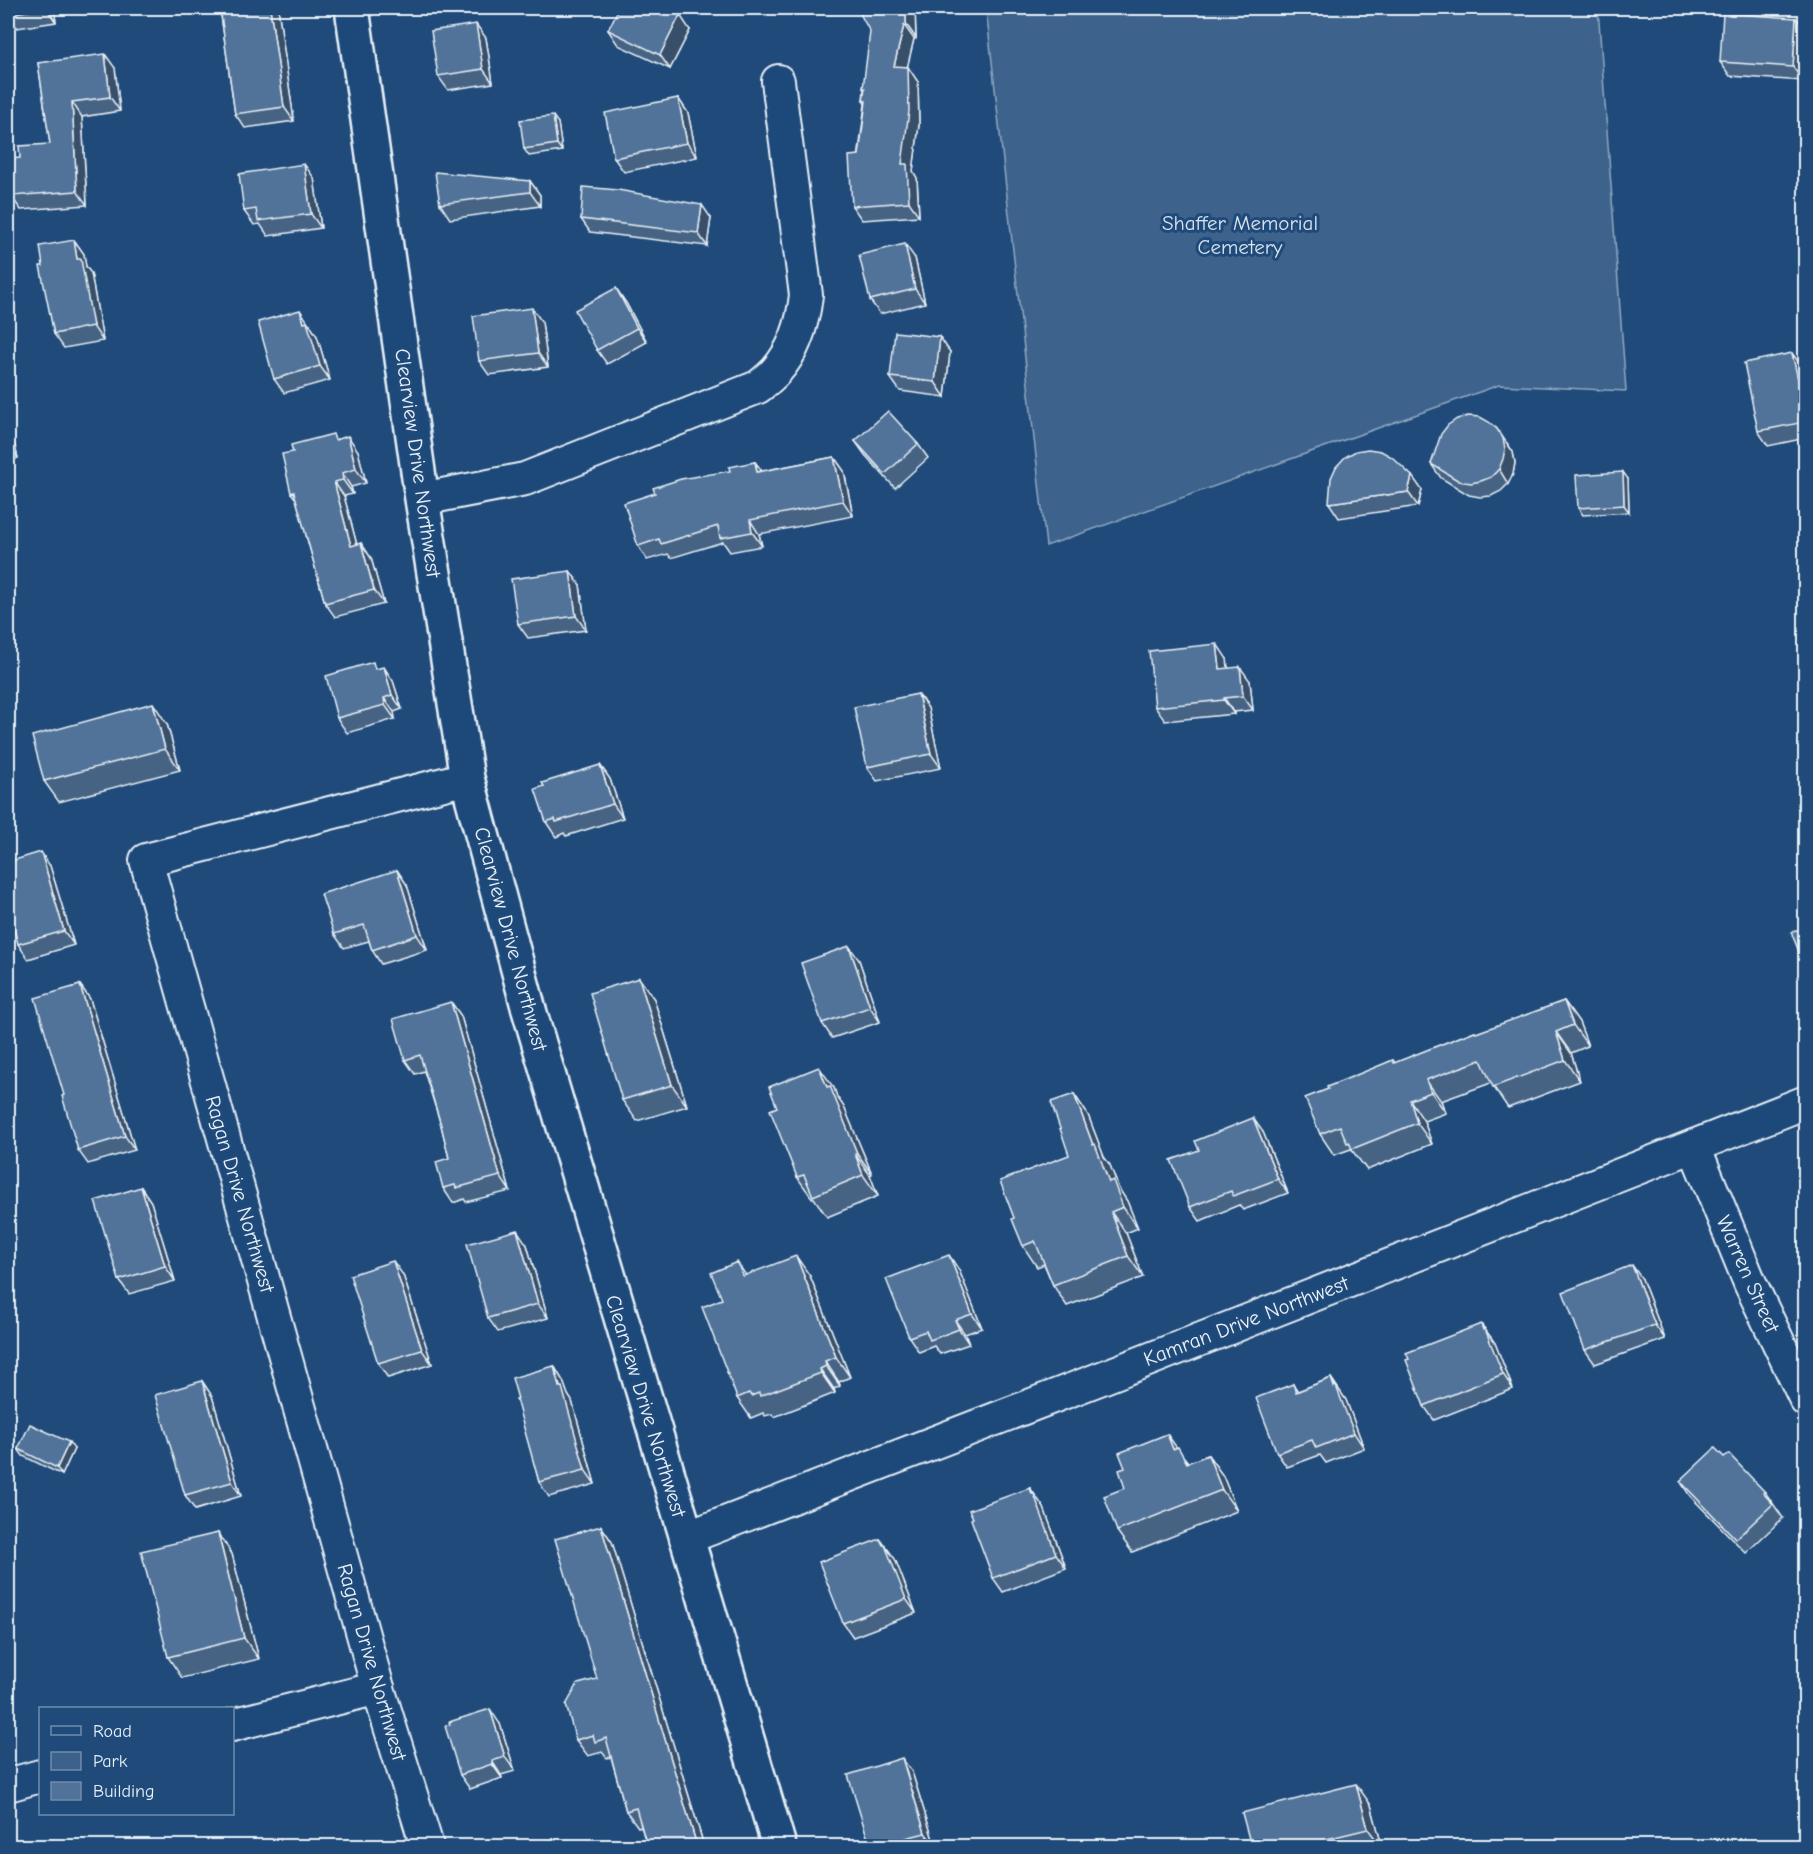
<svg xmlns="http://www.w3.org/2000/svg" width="1813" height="1854" viewBox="0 0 1813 1854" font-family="'Comic Neue',sans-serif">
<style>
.green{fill:#3c628c;stroke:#92aac2;stroke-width:1.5}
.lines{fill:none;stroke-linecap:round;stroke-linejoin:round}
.street-casing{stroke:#e8f1f8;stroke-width:36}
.secondary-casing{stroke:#e8f1f8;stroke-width:38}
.street{stroke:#1f4a7a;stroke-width:32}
.secondary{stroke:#1f4a7a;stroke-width:33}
.wall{fill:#466384;stroke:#e8f1f8;stroke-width:1.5}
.shaded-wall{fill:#39506b;stroke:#e8f1f8;stroke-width:1.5}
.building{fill:#517399;stroke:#e8f1f8;stroke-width:1.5}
.labels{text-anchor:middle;stroke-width:6;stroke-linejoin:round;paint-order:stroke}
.park-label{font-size:21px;fill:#d7e3ed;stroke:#1f4a7a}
.street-label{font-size:21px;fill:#e8f1f8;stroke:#1f4a7a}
</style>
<rect width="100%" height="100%" fill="#1f4a7a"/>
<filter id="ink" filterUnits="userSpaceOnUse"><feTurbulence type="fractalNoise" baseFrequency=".0167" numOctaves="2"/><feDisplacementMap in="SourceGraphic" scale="12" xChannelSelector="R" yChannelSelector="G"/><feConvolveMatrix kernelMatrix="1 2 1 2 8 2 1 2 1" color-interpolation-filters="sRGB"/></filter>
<g filter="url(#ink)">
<!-- green -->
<path class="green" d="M986,8H1598L1626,391L1499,385L1046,546Z"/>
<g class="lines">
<defs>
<g id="street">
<path d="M422,499L525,479L758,387C764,382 771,377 776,371C795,350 803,323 806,295L778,81"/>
<path d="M1694,1146L1750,1283L1806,1400"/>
<path d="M686,1538L1094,1381L1806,1102"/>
<path d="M232,1725L378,1688"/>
<path d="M8,1785L40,1776"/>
<path d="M427,1846L378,1688L146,860L467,778"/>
</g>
<path id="secondary" d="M352,8L422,499L467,778L529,1010L779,1846"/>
</defs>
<!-- street casing -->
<use href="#street" class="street-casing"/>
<!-- secondary casing -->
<use href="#secondary" class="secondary-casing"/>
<!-- street -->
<use href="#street" class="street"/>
<!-- secondary -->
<use href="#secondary" class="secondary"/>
</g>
<!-- wall -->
<g class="wall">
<path d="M8,8H54L56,22L17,28L8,15Z"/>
<path d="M220,8H278L294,121L245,128L235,114Z"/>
<path d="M915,8L916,38L914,39L907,67L918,82L919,125L913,171L917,178L919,216L862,220L852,206L865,104L863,100L864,90L863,88Z"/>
<path d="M1796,18L1806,31L1803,81L1730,76L1720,62Z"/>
<path d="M608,30H690L670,69L618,45Z"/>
<path d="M486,38L493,83L448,90L438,76Z"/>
<path d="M38,63L115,68L120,111L82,117L87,205L21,210L11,196L20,158L50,144Z"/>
<path d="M678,98L688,113L697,157L624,172L614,158Z"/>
<path d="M558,123L562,151L529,156L524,149Z"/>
<path d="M314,178L321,228L268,236L260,224L254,225L244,211Z"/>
<path d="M530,181L540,195V206L450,219L440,204Z"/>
<path d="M711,218L707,246L590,232L581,219Z"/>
<path d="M74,240L84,254L86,267L91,273L103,341L64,348L54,334L43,266Z"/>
<path d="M915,258L925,303L880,314L870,300Z"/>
<path d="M626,303L647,342L607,364L597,350Z"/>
<path d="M542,322L548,367L489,375L479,361Z"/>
<path d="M310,324L311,327L317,336L330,380L284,393L274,379Z"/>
<path d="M950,352L945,397L900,391L890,377Z"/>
<path d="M1802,367L1806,382V438L1768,446L1758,431Z"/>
<path d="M8,420L18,458L8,462Z"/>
<path d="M337,439L358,451L366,483L351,487L353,494L344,496L357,545L361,543L371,558L384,604L335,617L325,603L296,499L291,493Z"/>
<path d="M855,441L918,444L928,458L895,488L865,455Z"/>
<path d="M1507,443L1513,452L1515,463L1513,474L1508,484L1501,491L1491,496L1480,497L1469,495L1441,478L1431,464Z"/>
<path d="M834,457L844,471L853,516L759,534L762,546L730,552L723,542L671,558L668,554L647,560L638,546L730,471L755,462L762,471Z"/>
<path d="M1628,479L1629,512L1583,515L1578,508Z"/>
<path d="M1422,490L1418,506L1339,518L1329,503Z"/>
<path d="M570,571L580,585L586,630L528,638L518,624Z"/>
<path d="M1227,659L1228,668L1250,681L1253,710L1234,712V714L1165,721L1155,707Z"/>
<path d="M377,669L393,681L402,709L394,712L395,719L347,733L337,718Z"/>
<path d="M918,694L928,708L941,768L877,781L867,767Z"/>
<path d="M167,724L180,770L59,802L44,781Z"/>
<path d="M600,765L610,779L623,818L566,836L564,833L556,837L546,822Z"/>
<path d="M50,866L74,945L28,959L18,944Z"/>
<path d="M397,870L407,885L427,950L381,964L372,950L369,941L344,948L334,934Z"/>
<path d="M859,960L880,1022L832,1038L822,1023Z"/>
<path d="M639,978L654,999L687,1106L637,1121L622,1100Z"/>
<path d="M80,985L90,999L135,1150L88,1164L78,1150L64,1095Z"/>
<path d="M1564,1001L1579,1022L1588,1046L1571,1053L1580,1081L1508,1108L1491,1083L1441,1101L1446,1113L1424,1121L1432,1144L1367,1170L1351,1149L1334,1155L1320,1134L1328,1089L1393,1060L1395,1063L1475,1031L1477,1033Z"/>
<path d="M451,1002L461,1016L510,1191L466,1202L464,1199L453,1203L443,1188L449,1158L441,1125L424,1071L415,1074L405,1060Z"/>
<path d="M834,1088L837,1097L844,1107L872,1174L870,1175L878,1196L827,1217L814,1198H812L797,1177Z"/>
<path d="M1074,1094L1088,1115L1104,1157L1110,1165L1119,1189L1127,1201L1138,1228L1126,1233L1143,1277L1067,1306L1053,1285L1044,1264L1037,1267L1023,1246L1069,1155Z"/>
<path d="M1263,1132L1288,1193L1243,1210L1239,1205L1200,1221L1190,1207Z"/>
<path d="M141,1187L151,1202L175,1281L129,1294L119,1280Z"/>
<path d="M527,1245L548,1318L498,1332L488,1318Z"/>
<path d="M959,1270L982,1328L965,1334L969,1344L940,1354L934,1346L919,1352L909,1337Z"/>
<path d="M403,1275L432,1364L388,1378L378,1363Z"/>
<path d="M746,1275L810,1276L850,1377L839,1382L840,1386L834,1389L835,1393L774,1417L772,1414L765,1416L763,1413L751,1418L737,1398L722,1299Z"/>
<path d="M1642,1279L1665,1339L1595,1364L1585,1350Z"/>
<path d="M1481,1324L1495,1343L1513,1389L1434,1420L1424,1406Z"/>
<path d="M554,1366L563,1381L568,1395L572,1401L595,1484L549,1497L539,1482L518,1399Z"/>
<path d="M1331,1378L1346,1400L1364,1448L1326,1463L1320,1455L1287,1467L1277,1453L1293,1384L1298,1391Z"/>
<path d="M202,1381L212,1396L241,1496L195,1510L185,1495Z"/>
<path d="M1167,1434L1176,1448L1189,1463L1208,1455L1223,1476L1237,1511L1132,1552L1117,1531L1125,1488V1468Z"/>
<path d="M18,1449H74L62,1475L23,1456Z"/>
<path d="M1724,1457L1765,1492L1783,1518L1746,1553L1690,1496L1680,1481Z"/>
<path d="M1030,1488L1044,1508L1066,1568L1003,1592L993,1578Z"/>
<path d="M601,1526L612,1542L704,1846H647L641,1826L638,1827L626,1811L611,1757L607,1758L602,1752L588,1756L576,1740L597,1679Z"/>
<path d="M218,1533L232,1554L259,1659L182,1678L168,1657Z"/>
<path d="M880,1539L895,1559L916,1613L853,1637L843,1623Z"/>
<path d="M500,1724L515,1771L501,1775L502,1778L470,1789L460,1775Z"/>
<path d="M912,1772L935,1846H870Z"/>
<path d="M1371,1805L1382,1846H1251Z"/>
</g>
<!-- shaded-wall -->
<g class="shaded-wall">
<path d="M46,8H54L56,22Z"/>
<path d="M270,8H278L294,121L284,107Z"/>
<path d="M906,8H915L916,38L906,24Z"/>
<path d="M680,15L690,30L670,69L660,55Z"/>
<path d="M1796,18L1806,31L1803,81L1793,67Z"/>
<path d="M476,24L486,38L493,83L483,69Z"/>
<path d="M904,25L914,39L904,81L894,66Z"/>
<path d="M105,54L115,68L120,111L110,97Z"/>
<path d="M908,67L918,82L919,125L913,171L917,178L919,216L909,202L902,164Z"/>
<path d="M678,98L688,113L697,157L687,143Z"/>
<path d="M72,102L82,117L87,205L77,191Z"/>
<path d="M553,116L558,123L562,151L557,144Z"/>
<path d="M304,164L314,178L321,228L311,214Z"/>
<path d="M530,181L540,195V206L530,192Z"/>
<path d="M702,205L711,218L707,246L698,233Z"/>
<path d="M74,240L84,254L86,267L91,273L103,341L93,326L77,259Z"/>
<path d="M905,244L915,258L925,303L915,289Z"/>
<path d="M616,288L626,303L647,342L637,328Z"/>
<path d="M532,308L542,322L548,367L538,353Z"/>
<path d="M300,310L317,336L330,380L320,366L304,323Z"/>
<path d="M940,337L950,352L945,397L935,382Z"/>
<path d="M1792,353L1802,367L1806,382V423Z"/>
<path d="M8,420L18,458L8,444Z"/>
<path d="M1497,429L1513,452L1515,463L1513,474L1508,484L1499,469Z"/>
<path d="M348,436L358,451L366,483L356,469Z"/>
<path d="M834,457L844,471L853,516L843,501Z"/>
<path d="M755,462L765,476L757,472Z"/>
<path d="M1623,472L1628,479L1629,512L1624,505Z"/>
<path d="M342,473L351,487L353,494L343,480Z"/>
<path d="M1412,476L1422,490L1418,506L1408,492Z"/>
<path d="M334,482L344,496L361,560L351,546Z"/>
<path d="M750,520L759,534L762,546L752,532Z"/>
<path d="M361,543L371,558L384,604L374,590Z"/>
<path d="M570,571L580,585L586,630L576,616Z"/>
<path d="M1217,644L1227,659L1230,683L1220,669Z"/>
<path d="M384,667L393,681L402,709L392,695Z"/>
<path d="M1240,667L1250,681L1253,710L1243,696Z"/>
<path d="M918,694L928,708L941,768L931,754Z"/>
<path d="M384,698L394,712L395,719L385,705Z"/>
<path d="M1224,698L1234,712V714L1224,700Z"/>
<path d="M153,703L167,724L180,770L165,749Z"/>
<path d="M600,765L610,779L623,818L613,804Z"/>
<path d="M41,852L50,866L74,945L64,931Z"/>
<path d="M397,870L407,885L427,950L417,935Z"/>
<path d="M849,946L859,960L880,1022L870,1007Z"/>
<path d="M639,978L654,999L687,1106L672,1085Z"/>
<path d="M80,985L90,999L135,1150L125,1136Z"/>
<path d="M1564,1001L1579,1022L1588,1046L1573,1025Z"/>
<path d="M451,1002L461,1016L510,1191L500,1176Z"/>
<path d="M1556,1032L1571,1053L1580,1081L1565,1060Z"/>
<path d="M819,1067L834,1088L837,1097L844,1107L872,1174L857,1153L827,1087Z"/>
<path d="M1426,1080L1441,1101L1446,1113L1431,1092Z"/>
<path d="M1074,1094L1088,1115L1104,1157L1110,1165L1119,1189L1127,1201L1138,1228L1123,1207L1109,1182L1093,1145Z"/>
<path d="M1410,1100L1424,1121L1432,1144L1417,1123Z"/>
<path d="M1253,1118L1263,1132L1288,1193L1278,1179Z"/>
<path d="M855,1154L870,1175L878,1196L863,1175Z"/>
<path d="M141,1187L151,1202L175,1281L165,1266Z"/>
<path d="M1111,1212L1126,1233L1143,1277L1128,1256Z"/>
<path d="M517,1230L527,1245L548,1318L538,1304Z"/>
<path d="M949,1255L959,1270L982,1328L972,1314Z"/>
<path d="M796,1256L810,1276L850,1377L836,1357Z"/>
<path d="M393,1261L403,1275L432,1364L422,1350Z"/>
<path d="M737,1262L751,1283L743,1276Z"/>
<path d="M1632,1265L1642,1279L1665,1339L1655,1325Z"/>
<path d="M955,1320L965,1334L969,1344L959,1329Z"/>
<path d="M1481,1324L1495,1343L1513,1389L1503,1374Z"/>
<path d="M825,1361L839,1382L840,1386L826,1366Z"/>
<path d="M554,1366L563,1381L568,1395L572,1401L595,1484L585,1470Z"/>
<path d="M820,1369L834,1389L835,1393L821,1373Z"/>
<path d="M1331,1378L1346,1400L1364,1448L1354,1433Z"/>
<path d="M202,1381L212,1396L241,1496L232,1482Z"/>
<path d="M1167,1434L1182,1455L1173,1449Z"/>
<path d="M69,1442L74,1449L62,1475L57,1468Z"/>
<path d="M1208,1455L1223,1476L1237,1511L1222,1490Z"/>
<path d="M1030,1488L1044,1508L1066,1568L1056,1554Z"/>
<path d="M601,1526L612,1542L704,1846H697Z"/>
<path d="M218,1533L232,1554L259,1659L244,1638Z"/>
<path d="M880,1539L895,1559L916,1613L906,1599Z"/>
<path d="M490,1709L500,1724L515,1771L505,1757Z"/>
<path d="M902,1758L912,1772L935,1846L925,1833Z"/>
<path d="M492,1761L501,1775L502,1778L492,1764Z"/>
<path d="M1356,1784L1371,1805L1382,1846H1381L1368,1829Z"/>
</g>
<!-- building -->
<g class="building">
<path d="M8,8H46L8,14Z"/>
<path d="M220,8H270L284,107L235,114Z"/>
<path d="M619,8H628L634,10L635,8H663L680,15L660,55L608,30Z"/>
<path d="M857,8H906V24L904,25L894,66L908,67L909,111L902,164H907L909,202L852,206L849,156L859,155L866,101L863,100L865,88H863L870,32Z"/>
<path d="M1723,13L1796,18L1793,67L1720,62Z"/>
<path d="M476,24L483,69L438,76L431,31Z"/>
<path d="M105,54L110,97L72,102L77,191L11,196L8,159L20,158L19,146L50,144L38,63Z"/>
<path d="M678,98L687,143L614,158L605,113Z"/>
<path d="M553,116L557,144L524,149L520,120Z"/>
<path d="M304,164L311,214L258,221L256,209L244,211L239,174Z"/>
<path d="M435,172L530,181V192L440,204Z"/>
<path d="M583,187L618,190L702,205L698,233L581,219Z"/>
<path d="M74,240L77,259H81L93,326L54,334L40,266H43L40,246Z"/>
<path d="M905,244L915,289L870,300L859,255Z"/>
<path d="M616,288L637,328L597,350L575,310Z"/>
<path d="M532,308L538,353L479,361L473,316Z"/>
<path d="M300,310L304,323L307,322L320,366L274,379L258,322Z"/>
<path d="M895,332L940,337L935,382L890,377Z"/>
<path d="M1792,353L1805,410V422L1758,431L1744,363Z"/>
<path d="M888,411L918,444L885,474L855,441Z"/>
<path d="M1468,416L1480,417L1489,422L1497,429L1503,438L1505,449L1503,459L1499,469L1491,477L1481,481L1471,483L1459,481L1431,464L1441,434L1448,425L1457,419Z"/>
<path d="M333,434L335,440L348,436L356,469L342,473L343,480L334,482L351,546L361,543L374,590L325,603L294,492L291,493L282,454L293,452L291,445Z"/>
<path d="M1368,449L1381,451L1392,457L1412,476L1408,492L1329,503L1331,478L1336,467L1345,457L1356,451Z"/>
<path d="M834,457L843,501L750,520L752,532L720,538L718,526L661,544L659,539L638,546L624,503L655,493L653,488L681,479L730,471L729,467L755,462L757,472Z"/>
<path d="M1623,472L1624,505L1578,508L1576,475Z"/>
<path d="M570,571L576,616L518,624L511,579Z"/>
<path d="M1217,644L1220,669L1240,667L1243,696L1224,698V700L1155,707L1149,651Z"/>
<path d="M373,662L375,669L384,667L392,695L384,698L385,705L337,718L326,676Z"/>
<path d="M918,694L931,754L867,767L854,707Z"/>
<path d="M153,703L165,749L44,781L32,736Z"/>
<path d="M600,765L613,804L556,822L555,819L546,822L535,789L544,786L542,783Z"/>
<path d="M41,852L64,931L18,944L8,907V862Z"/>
<path d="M397,870L417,935L372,950L364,925L334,934L321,894Z"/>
<path d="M1806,902V917L1801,904Z"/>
<path d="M1806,927V966H1805L1791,932Z"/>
<path d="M849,946L870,1007L822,1023L801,963Z"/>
<path d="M639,978L672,1085L622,1100L590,993Z"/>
<path d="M80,985L125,1136L78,1150L62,1096L64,1095L35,998Z"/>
<path d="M1564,1001L1573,1025L1556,1032L1565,1060L1493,1087L1481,1060L1426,1080L1431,1092L1410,1100L1417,1123L1352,1149L1349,1142L1347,1143L1340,1126L1320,1134L1305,1098L1328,1089L1327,1087L1393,1060L1394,1063L1475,1031L1476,1033Z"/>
<path d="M451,1002L500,1176L456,1188L455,1185L443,1188L436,1162L449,1158L441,1125L420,1055L405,1060L393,1019Z"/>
<path d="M819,1067L827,1087L830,1086L857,1153L855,1154L863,1175L813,1196L804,1175L797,1177L770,1110L777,1107L769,1087Z"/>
<path d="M1074,1094L1093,1145L1095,1144L1109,1182L1113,1180L1123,1207L1111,1212L1128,1256L1053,1285L1035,1241L1023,1246L1012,1219L1014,1218L1000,1181L1069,1155L1051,1102Z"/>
<path d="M1253,1118L1278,1179L1233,1196L1231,1191L1190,1207L1171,1160L1199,1150L1195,1141Z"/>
<path d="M141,1187L165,1266L119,1280L95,1201Z"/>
<path d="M517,1230L538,1304L488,1318L467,1244Z"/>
<path d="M949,1255L972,1314L955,1320L959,1329L930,1340L926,1331L909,1337L886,1279Z"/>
<path d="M796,1256L836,1357L825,1361L826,1366L820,1369L821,1373L760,1396L759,1393L751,1396L749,1393L737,1398L702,1307L722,1299L711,1273L737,1262L743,1276Z"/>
<path d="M393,1261L422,1350L378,1363L350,1275Z"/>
<path d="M1632,1265L1655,1325L1585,1350L1563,1292Z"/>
<path d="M1481,1324L1483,1330L1485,1329L1503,1374L1424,1406L1406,1360L1409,1359L1406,1353Z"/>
<path d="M554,1366L559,1387H562L585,1470L539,1482L516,1399H518L512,1378Z"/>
<path d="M1331,1378L1334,1387L1336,1386L1354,1433L1316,1448L1312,1440L1277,1453L1256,1398L1293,1384L1296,1392Z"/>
<path d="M202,1381L232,1482L185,1495L155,1395Z"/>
<path d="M30,1424L69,1442L57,1468L18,1449Z"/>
<path d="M1167,1434L1173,1449L1178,1447L1187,1463L1208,1455L1222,1490L1117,1531L1104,1496L1125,1488L1119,1470L1125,1468L1119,1453Z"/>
<path d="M1715,1448L1724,1457L1729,1454L1765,1492L1763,1493L1773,1504L1736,1539L1680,1481Z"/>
<path d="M1030,1488L1032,1494H1034L1056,1554L993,1578L971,1519L973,1518L969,1510Z"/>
<path d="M601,1526L697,1846H647L636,1808L626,1811L606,1738L595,1742L593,1735L576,1740L566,1705L578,1684L597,1679L555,1539Z"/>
<path d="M218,1533L244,1638L168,1657L141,1551Z"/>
<path d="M880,1539L883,1545H885L906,1599L843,1623L819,1562Z"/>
<path d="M490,1709L505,1757L492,1761V1764L460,1775L445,1726L450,1725L449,1722Z"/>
<path d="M902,1758L925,1833L875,1846H870L848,1775Z"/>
<path d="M1356,1784L1368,1829L1298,1846H1251L1242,1813Z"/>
</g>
</g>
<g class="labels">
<!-- park labels -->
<g class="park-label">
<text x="1240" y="230">Shaffer Memorial<tspan x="1240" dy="24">Cemetery</tspan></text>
</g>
<!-- street labels -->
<g class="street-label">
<text transform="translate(418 463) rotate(82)" y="7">Clearview Drive Northwest</text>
<text transform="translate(511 939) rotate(75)" y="7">Clearview Drive Northwest</text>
<text transform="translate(240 1194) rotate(74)" y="7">Ragan Drive Northwest</text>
<text transform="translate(1748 1274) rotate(66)" y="7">Warren Street</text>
<text transform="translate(1246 1321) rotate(-21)" y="7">Kamran Drive Northwest</text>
<text transform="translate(646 1406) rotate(73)" y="7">Clearview Drive Northwest</text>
<text transform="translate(372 1662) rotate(74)" y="7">Ragan Drive Northwest</text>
</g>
</g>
<!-- margin -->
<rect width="1813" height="1854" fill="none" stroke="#1f4a7a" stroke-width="30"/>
<rect x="15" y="15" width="1783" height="1824" fill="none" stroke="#e8f1f8" stroke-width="2" filter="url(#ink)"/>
<!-- legend -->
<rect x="39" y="1707" width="195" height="108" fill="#1f4a7a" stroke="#6f8dac" stroke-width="1.5"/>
<rect x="51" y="1726" width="30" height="9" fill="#1f4a7a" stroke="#6f8dac" stroke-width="1.5"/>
<text x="93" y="1737" font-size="18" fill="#e8f1f8">Road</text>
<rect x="51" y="1752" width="30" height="18" fill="#3c628c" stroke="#6f8dac" stroke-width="1.5"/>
<text x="93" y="1767" font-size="18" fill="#e8f1f8">Park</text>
<rect x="51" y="1782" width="30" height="18" fill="#517399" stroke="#6f8dac" stroke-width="1.5"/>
<text x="93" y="1797" font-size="18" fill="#e8f1f8">Building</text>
</svg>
